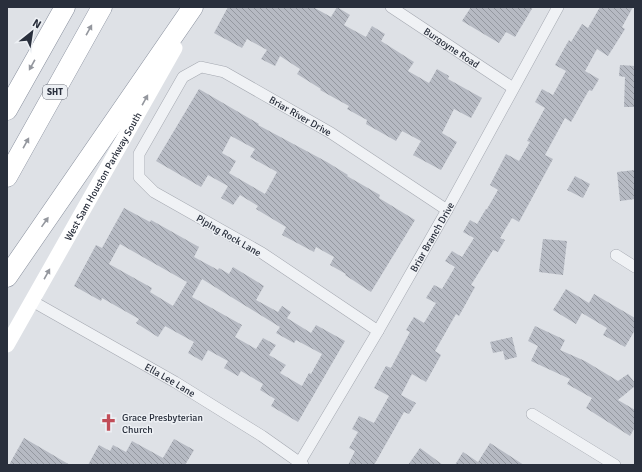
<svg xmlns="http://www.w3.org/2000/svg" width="642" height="472" viewBox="0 0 642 472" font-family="Signika,sans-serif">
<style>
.building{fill:url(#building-back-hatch);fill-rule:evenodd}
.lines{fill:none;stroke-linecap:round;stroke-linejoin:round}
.minor-casing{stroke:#a4a8b0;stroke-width:12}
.motorway-casing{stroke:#878e9c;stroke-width:21}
.minor{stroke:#f0f2f5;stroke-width:11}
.secondary{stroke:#fff;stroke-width:15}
.motorway{stroke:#fff;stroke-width:20}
.oneway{fill:#94979e}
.labels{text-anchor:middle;stroke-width:3;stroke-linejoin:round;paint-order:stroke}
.shield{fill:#edf0f4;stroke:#646973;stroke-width:1}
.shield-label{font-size:9px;font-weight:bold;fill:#292f3c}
.street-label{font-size:10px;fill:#292f3c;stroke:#edf0f4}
.poi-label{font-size:10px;fill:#292f3c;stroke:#edf0f4;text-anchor:start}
</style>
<defs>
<pattern id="building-back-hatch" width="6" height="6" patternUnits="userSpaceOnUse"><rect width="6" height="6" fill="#b6bac3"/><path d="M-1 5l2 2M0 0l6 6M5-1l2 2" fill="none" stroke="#9498a0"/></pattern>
</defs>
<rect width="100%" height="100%" fill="#dee1e6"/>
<!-- building -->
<g class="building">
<path d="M228,7H313L331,17L337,7L350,15L344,25L366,37L372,26L385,34L381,41L414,62L408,71L429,83L437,69L449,76L448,79L482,98L471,118L454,109L442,133L457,142L441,170L413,155L421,141L402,131L396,141L366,124L367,120L347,109L349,106L320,90L321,89L297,74L300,69L280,56L275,66L261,59L267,50L247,39L242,48L214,33Z"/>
<path d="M471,7H533L515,37L506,32L499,43L462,21Z"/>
<path d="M600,7H633L622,27L625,29L608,56L597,49L585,71L599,79L592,91L589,90L571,122L565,118L545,155L553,159L519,222L512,218L500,238L505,240L498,252L493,250L471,285L475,287L459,316L456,314L435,351L441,355L426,382L412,374L401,395L416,403L409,414L404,412L374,465H348L355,451L349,448L358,432L352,429L359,416L374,423L389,396L374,388L386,366L391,368L410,332L406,330L414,317L424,323L436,303L426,298L434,285L442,289L455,267L445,261L452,251L462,257L474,238L463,232L470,220L477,224L486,209H487L498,190L490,185L506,154L519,161L530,142L527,141L545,108L535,102L542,89L553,95L566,71L555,65L569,40L571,42L582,24L588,28Z"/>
<path d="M620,65L635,66V107H624L625,77L619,76Z"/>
<path d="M199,89L259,124L258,125L327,162L348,175L347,176L380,195L379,198L415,220L371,292L345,275L346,274L330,265L334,257L316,247L314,252L282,235L286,227L256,209L258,206L240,195L233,205L221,198L228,186L208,175L201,187L156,161ZM231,136L255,149L250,157L277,172L265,194L229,173L236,161L222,153Z"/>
<path d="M635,170V199L620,201L617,172Z"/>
<path d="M575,176L590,184L583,198L567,190Z"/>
<path d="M124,208L150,222L151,220L199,247L194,257L218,270L219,268L229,274L233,267L264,286L256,300L278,312L282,306L291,312L287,318L311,333L316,325L345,341L298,422L271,406L275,399L260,390L263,384L241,371L238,376L224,368L228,361L208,350L202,361L188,353L194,342L165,326L158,337L136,323L139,319L102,298L101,301L74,286L96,245L102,248ZM120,244L187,282L173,306L150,292L152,288L109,264ZM202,279L280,327L276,333L294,343L296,340L322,354L311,374L309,373L302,386L280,373L286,365L269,355L276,345L263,338L256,349L235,337L242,325L192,297Z"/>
<path d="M543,239L567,241L563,275L539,272Z"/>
<path d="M566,289L589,303L594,294L635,318V330L625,347L603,335L607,328L582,313L576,324L553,310Z"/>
<path d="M535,326L565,340L560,350L585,361L618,381L628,374L635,383V386L618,400L635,410V427L630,436L586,408L592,398L567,384L570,379L531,361L538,346L528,341Z"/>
<path d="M512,337L517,357L505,360L503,351L493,353L490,342Z"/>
<path d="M24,438L70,465H9Z"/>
<path d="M174,439L194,450L185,465H88L99,445L110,451L113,445L126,452L132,441L163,458Z"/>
<path d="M490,443L524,465H455L463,452L478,462Z"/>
<path d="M420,448L443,465H408Z"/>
</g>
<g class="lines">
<defs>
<g id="minor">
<path id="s1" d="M391,7L513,88"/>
<path d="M616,255L635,267"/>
<path id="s2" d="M32,301L175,382L262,436L303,465"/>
<path id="s3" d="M378,331L262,253L154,192L139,177V154L183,77L201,67L224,72L331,133L447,210"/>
<path d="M532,414L615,465"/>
<path id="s4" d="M300,462L378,331L447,210L558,7"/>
</g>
<g id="motorway">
<path d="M7,110L65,7"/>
<path d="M7,177L102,7"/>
<path d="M7,277L193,7"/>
</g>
</defs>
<!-- minor casing -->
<use href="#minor" class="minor-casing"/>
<!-- motorway casing -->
<use href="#motorway" class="motorway-casing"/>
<!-- minor -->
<use href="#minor" class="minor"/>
<!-- secondary -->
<path class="secondary" id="s5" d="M7,345L175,48"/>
<!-- motorway -->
<use href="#motorway" class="motorway"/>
</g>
<!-- one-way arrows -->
<defs><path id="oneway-solid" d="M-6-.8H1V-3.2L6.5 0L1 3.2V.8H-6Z"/></defs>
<g class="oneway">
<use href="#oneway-solid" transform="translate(89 30) rotate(-61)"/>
<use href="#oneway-solid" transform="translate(32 65) rotate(119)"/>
<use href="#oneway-solid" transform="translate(145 100) rotate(-61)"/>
<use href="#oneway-solid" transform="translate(26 143) rotate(-61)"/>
<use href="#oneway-solid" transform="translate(45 222) rotate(-55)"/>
<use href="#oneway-solid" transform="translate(47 274) rotate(-61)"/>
</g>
<!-- icons -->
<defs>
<symbol id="church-bare" viewBox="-9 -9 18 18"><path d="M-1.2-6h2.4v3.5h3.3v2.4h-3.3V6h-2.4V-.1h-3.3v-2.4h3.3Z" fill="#c14d58" stroke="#edf0f4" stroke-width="2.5" paint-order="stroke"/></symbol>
</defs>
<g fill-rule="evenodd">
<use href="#church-bare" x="96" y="410" width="25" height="25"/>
</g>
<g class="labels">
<!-- shield labels -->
<rect class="shield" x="43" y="85" width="24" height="14" rx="3"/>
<g class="shield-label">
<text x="55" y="95">SHT</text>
</g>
<!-- street labels -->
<g class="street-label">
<text dy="4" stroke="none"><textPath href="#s1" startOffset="73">Burgoyne Road</textPath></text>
<text dy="4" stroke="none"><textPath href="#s3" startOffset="529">Briar River Drive</textPath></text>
<text dy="4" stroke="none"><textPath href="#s5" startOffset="194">West Sam Houston Parkway South</textPath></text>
<text transform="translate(229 235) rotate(30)" y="4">Piping Rock Lane</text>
<text dy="4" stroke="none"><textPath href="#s4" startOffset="261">Briar Branch Drive</textPath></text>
<text dy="4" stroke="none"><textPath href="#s2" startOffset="159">Ella Lee Lane</textPath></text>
</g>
<!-- poi labels -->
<g class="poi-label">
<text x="122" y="421">Grace Presbyterian<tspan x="122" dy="12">Church</tspan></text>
</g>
</g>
<!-- border -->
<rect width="642" height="472" fill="none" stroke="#292f3c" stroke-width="16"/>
<!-- north arrow -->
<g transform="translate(32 32) rotate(30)" stroke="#edf0f4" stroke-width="3" paint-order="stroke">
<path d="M0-3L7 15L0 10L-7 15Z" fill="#292f3c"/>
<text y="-6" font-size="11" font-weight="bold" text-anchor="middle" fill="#292f3c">N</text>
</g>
</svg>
